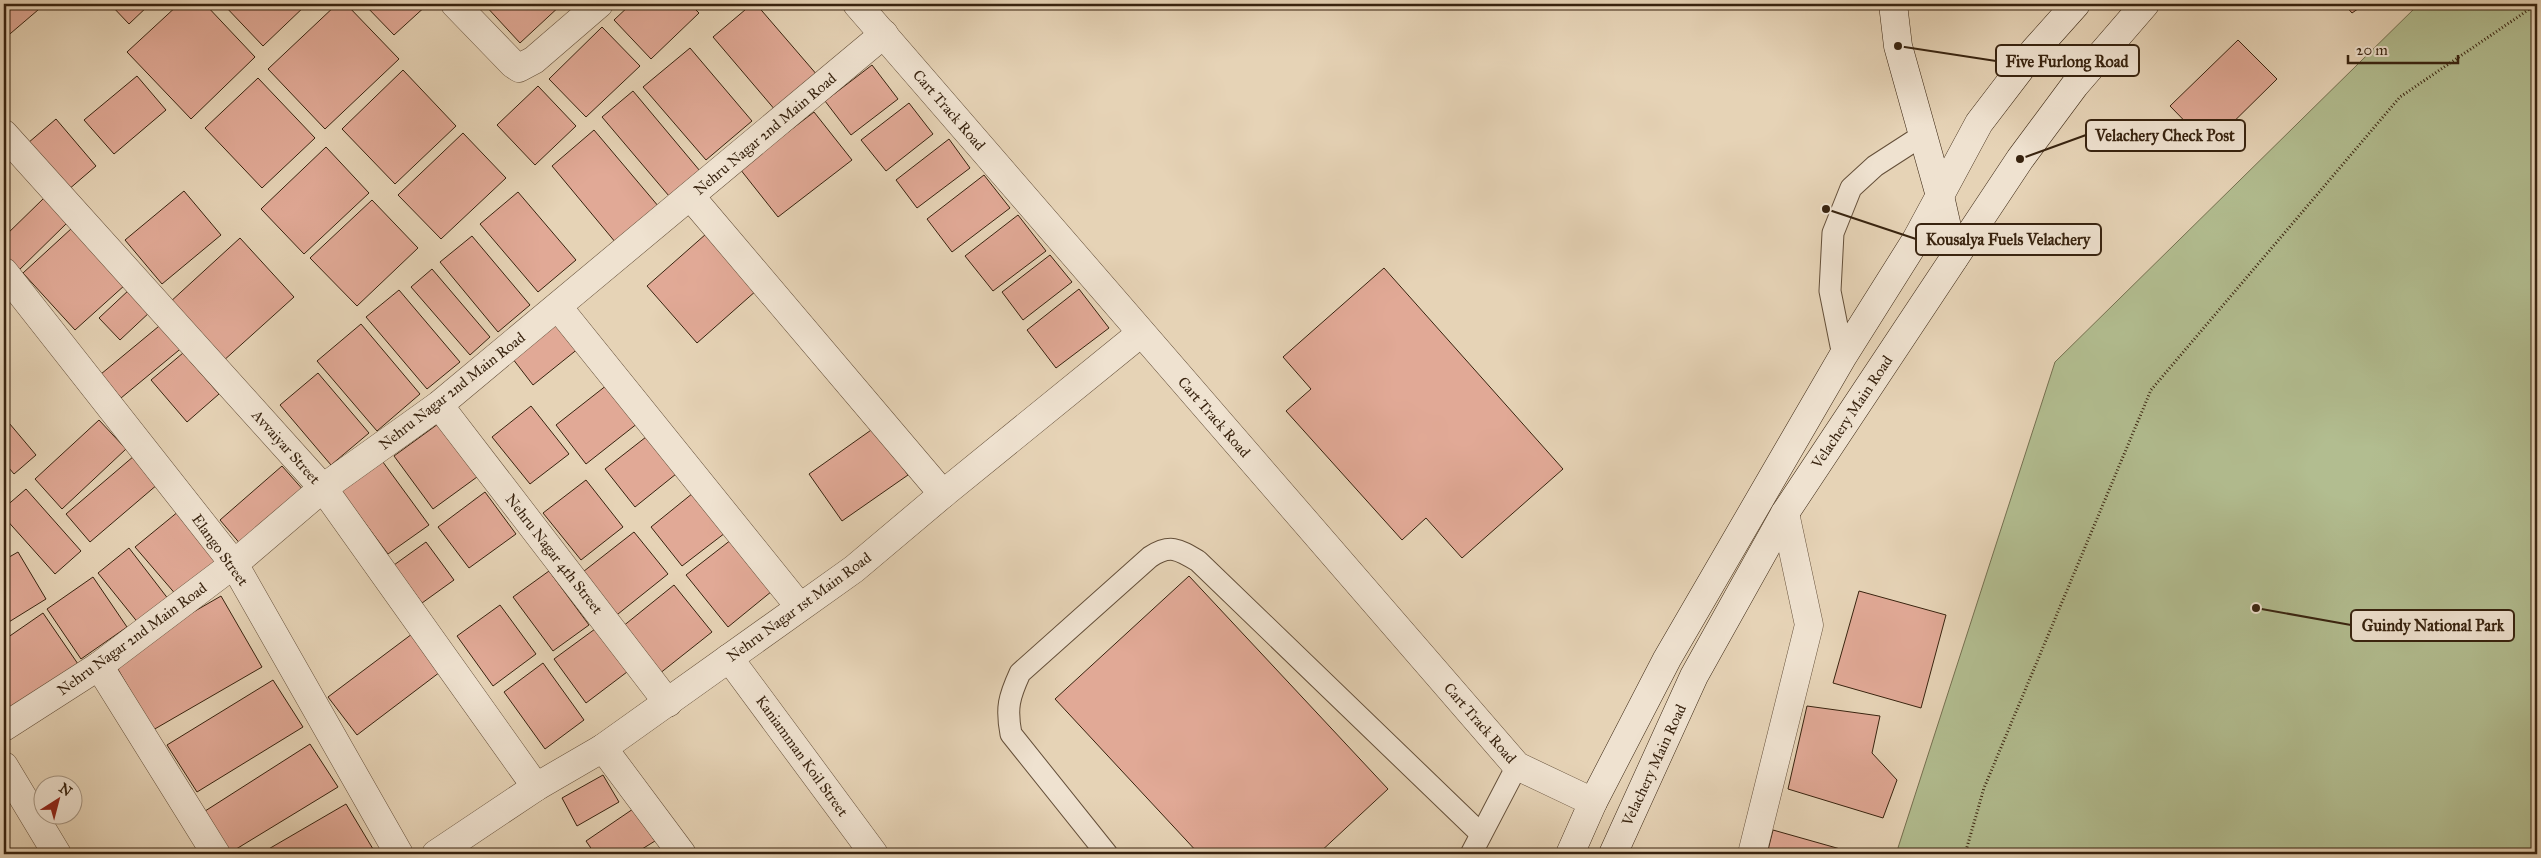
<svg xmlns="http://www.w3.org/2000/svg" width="2541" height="858" viewBox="0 0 2541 858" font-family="'IM FELL Great Primer',serif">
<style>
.green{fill:#b2bd90;stroke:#757050}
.building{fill:#e1a996;stroke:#38230f}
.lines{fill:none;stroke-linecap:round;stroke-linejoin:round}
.service-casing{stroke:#644f39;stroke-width:23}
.minor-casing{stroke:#644f39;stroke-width:29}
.tertiary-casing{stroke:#644f39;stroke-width:29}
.secondary-casing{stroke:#38230f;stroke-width:29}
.path{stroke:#38230f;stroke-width:3;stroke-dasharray:1 2.5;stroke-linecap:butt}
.service{stroke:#efe2d0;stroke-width:21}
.minor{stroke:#efe2d0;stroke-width:28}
.tertiary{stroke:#efe2d0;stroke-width:28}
.secondary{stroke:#efe2d0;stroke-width:28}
.labels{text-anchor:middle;stroke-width:4.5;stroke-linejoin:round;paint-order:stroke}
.street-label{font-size:15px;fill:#38230f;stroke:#efe2d0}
.leader{fill:none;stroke:#38230f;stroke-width:2}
.callout-dot{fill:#38230f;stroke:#efe2d0;stroke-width:2}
.callout{fill:#efe2d0;stroke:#38230f;stroke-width:2}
.callout-label{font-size:16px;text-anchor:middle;font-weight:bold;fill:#38230f}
</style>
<rect width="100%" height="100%" fill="#e6d3b6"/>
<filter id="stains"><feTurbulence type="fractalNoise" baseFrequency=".004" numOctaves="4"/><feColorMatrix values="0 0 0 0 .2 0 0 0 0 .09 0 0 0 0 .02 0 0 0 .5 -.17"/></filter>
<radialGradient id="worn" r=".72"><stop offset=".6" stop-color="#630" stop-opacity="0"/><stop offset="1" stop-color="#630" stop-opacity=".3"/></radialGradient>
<!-- green -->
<path class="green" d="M2419,4H2537V854H1896L2055,362Z"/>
<!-- building -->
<g class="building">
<path d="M4,4H45L4,39Z"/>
<path d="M110,4H150L129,24Z"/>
<path d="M179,4H205L255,57L191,119L127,52Z"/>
<path d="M223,4H307L263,46Z"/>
<path d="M337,4H346L399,59L325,129L268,69Z"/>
<path d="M364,4H428L394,35Z"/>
<path d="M484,4H562L520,43Z"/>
<path d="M631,4H690L699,13L651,59L614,20Z"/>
<path d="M752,4H756L818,76L776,111L713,37Z"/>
<path d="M2344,4H2365L2352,13Z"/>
<path d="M602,27L640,66L586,117L549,79Z"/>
<path d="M2238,40L2277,79L2209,146L2170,106Z"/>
<path d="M690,48L752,121L706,160L643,87Z"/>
<path d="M872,65L898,99L851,135L825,101Z"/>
<path d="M403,70L456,126L395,184L342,129Z"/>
<path d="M137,76L166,110L114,154L84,120Z"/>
<path d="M258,78L315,138L262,188L205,128Z"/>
<path d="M538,86L576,126L535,165L497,125Z"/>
<path d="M633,91L700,171L669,196L602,117Z"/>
<path d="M909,103L933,134L886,171L861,140Z"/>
<path d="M814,112L852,160L778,217L740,169Z"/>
<path d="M56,119L96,166L68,190L28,143Z"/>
<path d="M594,130L659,207L616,243L552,166Z"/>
<path d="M463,133L506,178L441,239L398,195Z"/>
<path d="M949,139L970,168L917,208L896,180Z"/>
<path d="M326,147L369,193L304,254L261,209Z"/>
<path d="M984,175L1010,208L952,252L927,219Z"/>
<path d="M184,191L221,235L162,284L125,240Z"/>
<path d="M518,192L576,260L538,292L480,224Z"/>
<path d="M44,198L68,222L15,274L4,263V237Z"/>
<path d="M372,200L418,248L357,306L310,258Z"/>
<path d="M1018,215L1046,251L993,291L965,256Z"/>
<path d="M72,228L125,285L75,330L23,273Z"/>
<path d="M706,234L757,290L697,343L647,286Z"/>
<path d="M472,236L530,305L498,332L440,262Z"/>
<path d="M240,238L294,297L222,362L169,303Z"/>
<path d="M1050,255L1072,282L1023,320L1002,292Z"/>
<path d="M1384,268L1563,469L1462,558L1426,518L1402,540L1286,411L1311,389L1283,357Z"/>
<path d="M432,269L490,337L470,355L411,287Z"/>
<path d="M130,289L151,311L120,340L99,318Z"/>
<path d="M1079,289L1109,328L1056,368L1027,330Z"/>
<path d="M399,290L460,362L427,389L366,317Z"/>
<path d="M555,317L579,348L533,385L509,354Z"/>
<path d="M164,322L184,346L121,398L101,374Z"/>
<path d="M361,324L420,394L377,431L317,361Z"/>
<path d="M183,353L219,394L187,422L151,380Z"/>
<path d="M318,373L369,433L331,465L280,405Z"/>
<path d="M607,385L638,423L586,464L556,425Z"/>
<path d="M531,406L569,454L530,484L492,437Z"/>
<path d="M4,417L36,455L14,474L4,462Z"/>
<path d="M99,420L126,449L62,509L35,479Z"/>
<path d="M438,424L477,477L433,509L394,456Z"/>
<path d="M874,428L908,475L842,521L809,474Z"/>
<path d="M646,437L676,474L635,507L605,469Z"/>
<path d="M134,456L158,484L90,542L66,514Z"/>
<path d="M380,458L429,525L388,554L339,488Z"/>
<path d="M282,466L305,492L242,546L220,520Z"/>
<path d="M586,480L623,527L581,560L543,513Z"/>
<path d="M26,489L81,551L55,574L4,517V508Z"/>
<path d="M485,492L516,534L469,568L438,527Z"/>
<path d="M693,493L725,533L682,566L651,527Z"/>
<path d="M179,511L221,560L178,597L135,547Z"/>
<path d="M634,532L668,574L613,618L579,575Z"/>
<path d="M736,536L777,587L728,627L686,575Z"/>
<path d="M426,542L454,580L422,603L394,565Z"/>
<path d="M129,548L169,600L139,624L98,573Z"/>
<path d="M18,552L46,599L4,625V560Z"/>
<path d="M549,571L589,625L553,651L513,597Z"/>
<path d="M1189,576L1388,789L1318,854H1199L1055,699Z"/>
<path d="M93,577L127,627L81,659L47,609Z"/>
<path d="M674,585L712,632L659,674L622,627Z"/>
<path d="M1859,591L1946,615L1921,708L1833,683Z"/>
<path d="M221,596L262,667L153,730L112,659Z"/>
<path d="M500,605L536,654L493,686L457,636Z"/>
<path d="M43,613L78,664L5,712L4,640Z"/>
<path d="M595,629L627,672L586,703L554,659Z"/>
<path d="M416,631L444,669L357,735L328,697Z"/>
<path d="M543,663L584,720L545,749L504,692Z"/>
<path d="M273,680L303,727L197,792L167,745Z"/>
<path d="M1807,706L1880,716L1872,753L1897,780L1883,818L1788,789Z"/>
<path d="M310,744L338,787L228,854L202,813Z"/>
<path d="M603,775L619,802L577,826L562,798Z"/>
<path d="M346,804L373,849L364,854H260Z"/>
<path d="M633,809L655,841L634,854H595L586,841Z"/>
<path d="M1773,830L1858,854H1767Z"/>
</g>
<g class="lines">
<defs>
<g id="service">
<path d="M1843,356L1830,291L1833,233L1851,188L1875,166L1923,135"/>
<path d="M1107,854L1011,734C1006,708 1009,697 1020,673L1150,557C1170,544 1178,549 1198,561L1481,834"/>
<path d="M1471,854L1517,766"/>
</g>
<g id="minor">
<path d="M455,4L513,64L519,68L534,60L599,4"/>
<path d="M4,134L323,488L536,787"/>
<path d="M691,197L943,494"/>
<path d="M4,272L234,564L399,854"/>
<path d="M558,307L799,606"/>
<path d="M439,405L668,703"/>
<path d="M729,658L874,854"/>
<path d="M99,666L216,854"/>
<path d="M4,727L99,666L234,564L323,488L439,405L884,34"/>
<path d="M603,748L682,854"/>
<path d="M4,766L57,854"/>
<path d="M436,854L536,787L603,748L854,569L943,494L1141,333"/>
<path d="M1752,854L1809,625L1785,513"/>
</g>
<path id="tertiary" d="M857,4L1517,766L1593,802"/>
<g id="secondary">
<path d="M1893,4L1898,46L1940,196L1954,258"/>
<path d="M1570,854L1593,802L1667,659L1843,356L1916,240L1979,123L2034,51L2076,4"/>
<path d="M1613,854L1694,676L1785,513L2020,159L2075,85L2145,4"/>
</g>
</defs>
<!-- service casing -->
<use href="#service" class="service-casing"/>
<!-- minor casing -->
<use href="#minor" class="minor-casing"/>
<!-- tertiary casing -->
<use href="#tertiary" class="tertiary-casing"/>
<!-- secondary casing -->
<use href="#secondary" class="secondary-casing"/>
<!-- path -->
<path class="path" d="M1965,854L1984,788L2151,390L2400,97L2537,4"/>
<!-- service -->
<use href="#service" class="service"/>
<!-- minor -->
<use href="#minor" class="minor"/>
<!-- tertiary -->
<use href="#tertiary" class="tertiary"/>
<!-- secondary -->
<use href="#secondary" class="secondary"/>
</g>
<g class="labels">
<!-- street labels -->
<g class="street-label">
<text transform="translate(949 110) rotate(49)" y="5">Cart Track Road</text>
<text transform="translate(765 134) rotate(-40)" y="5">Nehru Nagar 2nd Main Road</text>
<text transform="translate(452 391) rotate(-38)" y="5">Nehru Nagar 2nd Main Road</text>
<text transform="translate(1852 412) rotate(-56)" y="5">Velachery Main Road</text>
<text transform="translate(1214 417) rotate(49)" y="5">Cart Track Road</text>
<text transform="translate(286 447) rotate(48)" y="5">Avvaiyar Street</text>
<text transform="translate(220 550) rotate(54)" y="5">Elango Street</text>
<text transform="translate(554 554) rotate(52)" y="5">Nehru Nagar 4th Street</text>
<text transform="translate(799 607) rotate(-36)" y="5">Nehru Nagar 1st Main Road</text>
<text transform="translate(132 639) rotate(-36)" y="5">Nehru Nagar 2nd Main Road</text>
<text transform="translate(1480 723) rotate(49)" y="5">Cart Track Road</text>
<text transform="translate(802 756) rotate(54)" y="5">Kaniamman Koil Street</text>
<text transform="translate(1654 765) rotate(-65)" y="5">Velachery Main Road</text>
</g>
</g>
<!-- callouts -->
<path class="leader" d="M1898 46L1996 61M2020 159L2086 135M1826 209L1916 239M2256 608L2351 625"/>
<g class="callout-dot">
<circle cx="1898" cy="46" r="5"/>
<circle cx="2020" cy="159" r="5"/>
<circle cx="1826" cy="209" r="5"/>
<circle cx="2256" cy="608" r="5"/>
</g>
<g class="callout">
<rect x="1996" y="45" width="143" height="31" rx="5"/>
<rect x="2086" y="120" width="159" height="31" rx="5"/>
<rect x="1916" y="224" width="185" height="31" rx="5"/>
<rect x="2351" y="610" width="163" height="31" rx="5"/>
</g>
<g class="callout-label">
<text x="2067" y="67">Five Furlong Road</text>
<text x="2165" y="141">Velachery Check Post</text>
<text x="2008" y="245">Kousalya Fuels Velachery</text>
<text x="2433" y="631">Guindy National Park</text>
</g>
<!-- margin -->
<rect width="2541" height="858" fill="none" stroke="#e6d3b6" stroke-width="20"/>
<rect x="5" y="5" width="2531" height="848" fill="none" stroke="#38230f" stroke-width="2.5"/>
<rect x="10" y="10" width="2521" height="838" fill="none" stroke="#38230f"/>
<!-- north arrow -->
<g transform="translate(58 800) rotate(36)"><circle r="24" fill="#efe2d0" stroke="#a69683"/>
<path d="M0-4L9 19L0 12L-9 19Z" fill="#8f2418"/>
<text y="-8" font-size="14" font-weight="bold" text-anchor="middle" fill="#38230f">N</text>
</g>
<!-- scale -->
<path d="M2348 55v8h110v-8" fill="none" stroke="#38230f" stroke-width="2.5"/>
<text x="2356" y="55" font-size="15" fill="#38230f" stroke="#efe2d0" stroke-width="4" paint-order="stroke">20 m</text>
<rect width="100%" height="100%" filter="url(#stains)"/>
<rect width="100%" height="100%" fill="url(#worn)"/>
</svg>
